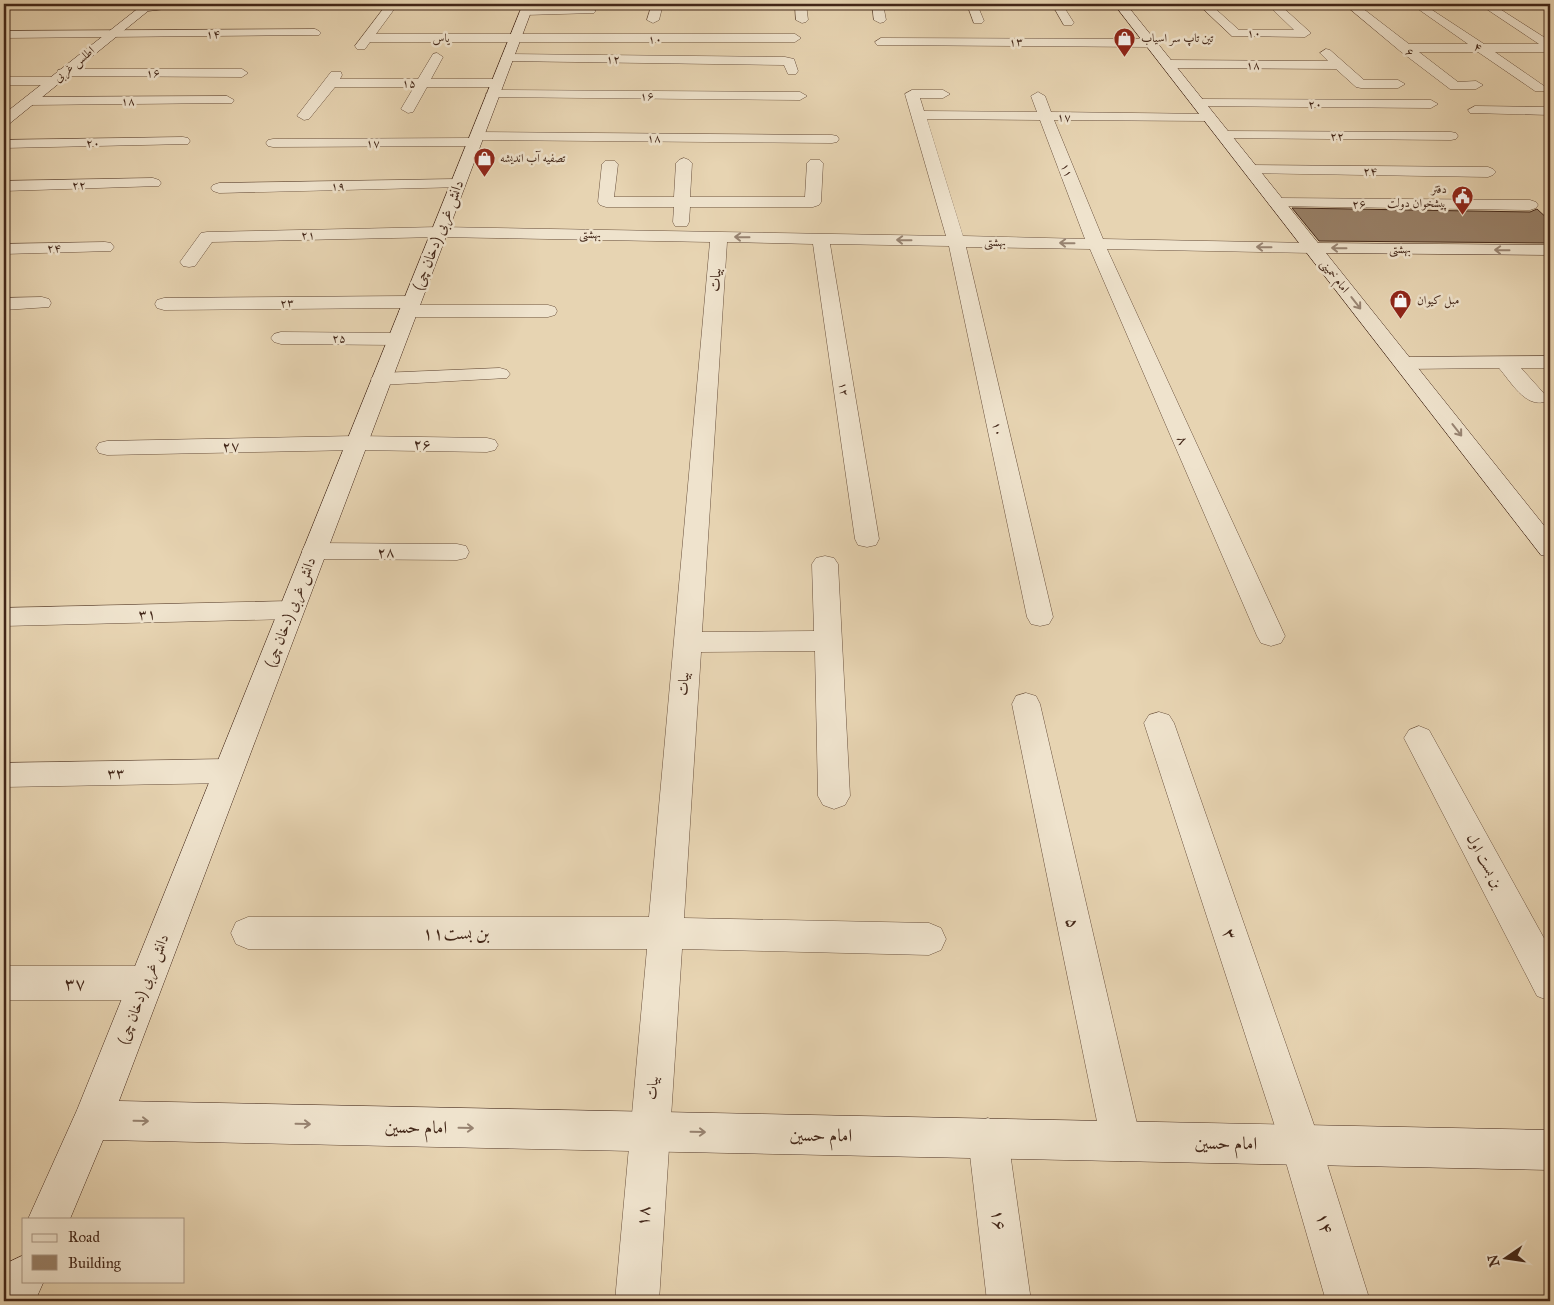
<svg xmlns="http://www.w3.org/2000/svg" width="1554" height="1305" viewBox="0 0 1554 1305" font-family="'IM FELL Great Primer',Amiri,serif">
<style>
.building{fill:#988068;stroke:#422618}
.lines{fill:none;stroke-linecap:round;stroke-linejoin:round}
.street-casing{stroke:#6b523e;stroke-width:1}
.secondary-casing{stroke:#422618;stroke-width:1}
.street{fill:#efe3cd;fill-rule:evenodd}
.secondary{fill:#efe3cd;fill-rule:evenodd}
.oneway{stroke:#988472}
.labels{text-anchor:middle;stroke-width:5;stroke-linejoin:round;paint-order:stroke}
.far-street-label{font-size:12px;fill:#422618;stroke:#efe3cd}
.far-poi-label{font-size:12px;fill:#422618;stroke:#efe3cd;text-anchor:start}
.street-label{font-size:15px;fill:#422618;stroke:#efe3cd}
.near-street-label{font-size:18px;fill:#422618;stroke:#efe3cd}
</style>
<rect width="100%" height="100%" fill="#e7d4b2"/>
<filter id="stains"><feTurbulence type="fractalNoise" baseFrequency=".004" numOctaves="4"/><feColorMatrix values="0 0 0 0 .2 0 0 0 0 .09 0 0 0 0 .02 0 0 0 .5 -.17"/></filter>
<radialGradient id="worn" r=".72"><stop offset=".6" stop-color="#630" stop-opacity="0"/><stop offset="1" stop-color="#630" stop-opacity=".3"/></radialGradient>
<!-- building -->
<path class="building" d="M1292,208L1530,212L1537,209L1550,221V243L1319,241Z"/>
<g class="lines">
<defs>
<g id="street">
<path d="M387,4H398L376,34H795L801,38L795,42H370L365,49H357L355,46Z"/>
<path d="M652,4H663L659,20L653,23L647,20Z"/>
<path d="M795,4H806L808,20L806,22L802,23L796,20Z"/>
<path d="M872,4H883L886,20L884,22L880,23L874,20Z"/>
<path d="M967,4H977L984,21L982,23H974Z"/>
<path d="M1052,4H1062L1074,23L1072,25H1064Z"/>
<path d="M1198,4H1210L1239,30H1294L1267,4H1279L1311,33L1305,37L1232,36Z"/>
<path d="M1344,4H1357L1409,44H1468L1411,4H1423L1484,44H1539L1482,6L1484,4H1492L1550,41V52H1495L1547,88L1545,91H1535L1478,52H1419L1458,82L1476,81L1483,85L1476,89H1450L1400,51Z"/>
<path d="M590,8L596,11L594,13L525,15L519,12L525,9Z"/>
<path d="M315,29L319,31L321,33L319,35L4,38V31Z"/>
<path d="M881,38L1151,39L1157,43L1151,47L877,45L875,42Z"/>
<path d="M1326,49L1330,50L1364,80H1398L1405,84L1398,88H1361L1356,87L1336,69L1168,68L1162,64L1168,60L1328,61L1320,53Z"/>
<path d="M437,53L443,57L431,79H497L504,83L497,87H427L413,112L408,113L401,109L414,87H335L309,119L304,120L297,116L331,72H341L342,75L340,79H418L433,54Z"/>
<path d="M507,54L785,57L794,59L798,71L796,74H788L784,65L503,61L501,58L503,55Z"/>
<path d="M63,69H242L248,73L242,77L58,76L57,73L58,70Z"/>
<path d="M4,77H53L59,81L53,85H4Z"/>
<path d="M493,90L800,92L807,96L800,100L488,97L486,94Z"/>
<path d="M912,90H943L950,94L943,98H920L924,111L1037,112L1031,96L1038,92L1045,96L1051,112L1214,114L1216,117L1214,120L1209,121L1054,120L1103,239L1313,243L1319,244L1322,248L1319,252L1313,253L1107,249L1285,636L1281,643L1271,646L1261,643L1257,636L1090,249L966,247L1053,617L1049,624L1040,626L1031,624L1027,617L949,246L830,244L879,539L876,545L867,547L858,545L855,539L813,244L727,242L702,632L814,631L812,564L816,558L825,556L834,558L838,564L850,796L845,805L834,809L823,805L818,796L815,651L701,652L684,918L929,923L941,928L946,939L941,950L929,955L682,949L659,1301H615L647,949H248L236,944L231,933L236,922L248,917H649L710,242L439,237L212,242L195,266L189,267L183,266L180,262L201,233L207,232L439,227L946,236L905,94ZM927,119L1040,120L1085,239L963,236Z"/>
<path d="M227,96L234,100L232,103L28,105L21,101L28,97Z"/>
<path d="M1199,99L1431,100L1438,104L1431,108L1194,106L1192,103Z"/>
<path d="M1475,106L1550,107V115L1470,113L1468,110Z"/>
<path d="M1223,131L1451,132L1456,133L1458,136L1456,139L1451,140L1218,138L1216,135L1218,132Z"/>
<path d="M476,132L832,135L837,136L839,139L837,142L832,143L480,140L479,145L474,146L273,147L268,146L266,143L268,140L273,139L470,138L471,133Z"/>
<path d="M183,137L188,138L190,141L188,144L4,148V140Z"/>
<path d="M684,158L689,160L692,163L690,197H805L807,163L810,160H820L823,163L821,202L819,205L813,207H690L689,222L687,226H675L673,222L674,207H606L600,205L598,202L602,164L605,161H615L618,164L614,197H674L676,163L679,160Z"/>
<path d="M1251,165L1488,167L1493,169L1496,172L1493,175L1488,177L1246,173L1243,170L1246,167Z"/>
<path d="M153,178L159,180L161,183L159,186L4,191V181Z"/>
<path d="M457,179L463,181L465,184L463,187L219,193L213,191L211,188L213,185L219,183Z"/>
<path d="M1278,198L1530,200L1536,202L1538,205L1536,208L1530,210L1272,206L1270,203L1272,200Z"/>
<path d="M105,242L111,243L114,247L111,251L4,254V244Z"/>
<path d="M411,296L418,298L420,302L418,305H548L555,307L557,311L555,315L548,317H408L401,315L399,311L401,308L164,310L157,308L155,304L157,300L164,298Z"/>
<path d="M42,297L49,299L51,303L49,307L4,310V298Z"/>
<path d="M281,332L397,333L404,335L407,339L404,343L397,345L281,344L274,342L271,338L274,334Z"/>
<path d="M1550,356V368H1521L1548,398L1544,402C1525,407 1511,382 1499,368L1404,369L1397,367L1394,363L1397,359L1404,357Z"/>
<path d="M500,368L507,370L510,374L507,378L381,385L374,383L371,379L374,375L381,373Z"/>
<path d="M356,436L487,438L495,440L498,445L495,450L487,452L356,450L107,455L99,453L96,448L99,443L107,441Z"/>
<path d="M314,543L457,544L466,546L469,552L466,558L457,560L314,559L305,557L302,551L305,545Z"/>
<path d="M291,601L300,604L304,610L300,616L291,619L4,626V608Z"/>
<path d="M1026,693L1036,696L1040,704L1141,1141L1135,1155L1121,1161L1107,1155L1101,1141L1012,704L1016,696Z"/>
<path d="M1159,712L1169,715L1174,723L1321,1145L1370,1301H1326L1281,1145L1144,723L1149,715Z"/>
<path d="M1419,726L1429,730L1550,949V1001L1537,996L1404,738L1409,730Z"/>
<path d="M228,759L239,762L243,771L239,780L228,783L4,787V763Z"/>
<path d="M4,966H145L158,971L163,983L158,995L145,1000H4Z"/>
<path d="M988,1118L1002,1124L1008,1138L1031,1301H987L968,1138L974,1124Z"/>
</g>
<g id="secondary">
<path d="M113,4H189L183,7L148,11L9,124L4,125V114L136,10L115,6Z"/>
<path d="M523,4H534L119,1101L1550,1130V1170L103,1140L70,1219H28L77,1110Z"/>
<path d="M1114,4H1126L1318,243L1550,245V255L1326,253L1550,533V557L1541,555Z"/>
<path d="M24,1255V1281H44L35,1301H4V1272L9,1262Z"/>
</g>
</defs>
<!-- street casing -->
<use href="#street" class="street-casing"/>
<!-- secondary casing -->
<use href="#secondary" class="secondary-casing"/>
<!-- street -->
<use href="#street" class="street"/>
<!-- secondary -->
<use href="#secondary" class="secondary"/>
</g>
<!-- one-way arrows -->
<defs><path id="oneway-shaft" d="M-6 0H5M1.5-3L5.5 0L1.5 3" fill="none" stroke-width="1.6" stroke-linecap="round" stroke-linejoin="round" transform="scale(1.25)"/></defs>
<g class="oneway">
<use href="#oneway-shaft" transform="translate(742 237) rotate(-179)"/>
<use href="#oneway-shaft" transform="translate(904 240) rotate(-179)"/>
<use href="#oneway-shaft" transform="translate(1067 243) rotate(-179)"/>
<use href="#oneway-shaft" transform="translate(1264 247) rotate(-179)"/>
<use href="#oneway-shaft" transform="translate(1339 248) rotate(-179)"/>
<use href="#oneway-shaft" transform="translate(1502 250) rotate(-179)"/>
<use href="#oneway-shaft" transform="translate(1356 303) rotate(52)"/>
<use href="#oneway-shaft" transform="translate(1457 430) rotate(52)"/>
<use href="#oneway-shaft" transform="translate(141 1121) rotate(1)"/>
<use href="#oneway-shaft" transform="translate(303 1124) rotate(1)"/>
<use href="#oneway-shaft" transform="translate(466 1128) rotate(1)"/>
<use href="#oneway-shaft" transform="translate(698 1132) rotate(1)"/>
</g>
<!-- icons -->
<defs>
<symbol id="shop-pin" viewBox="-11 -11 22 30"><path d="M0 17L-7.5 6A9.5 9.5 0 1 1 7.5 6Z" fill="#8f2418" stroke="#efe3cd"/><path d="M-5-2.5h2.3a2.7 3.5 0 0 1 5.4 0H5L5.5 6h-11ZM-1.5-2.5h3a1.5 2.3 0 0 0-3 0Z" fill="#fff"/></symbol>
<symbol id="civic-pin" viewBox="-11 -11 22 30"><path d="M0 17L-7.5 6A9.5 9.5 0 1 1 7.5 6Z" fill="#8f2418" stroke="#efe3cd"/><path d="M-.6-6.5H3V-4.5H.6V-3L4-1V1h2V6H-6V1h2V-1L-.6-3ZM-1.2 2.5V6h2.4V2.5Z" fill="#fff"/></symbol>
</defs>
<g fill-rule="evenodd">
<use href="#shop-pin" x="1112" y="26" width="25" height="34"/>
<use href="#shop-pin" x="472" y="146" width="25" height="34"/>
<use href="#civic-pin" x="1450" y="184" width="25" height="34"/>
<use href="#shop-pin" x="1388" y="288" width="25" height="34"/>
</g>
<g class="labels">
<!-- far-street labels -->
<g class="far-street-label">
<text transform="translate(1254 33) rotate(-1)" y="4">۱۰</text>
<text x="213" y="38">۱۴</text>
<text x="441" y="42">یاس</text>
<text x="655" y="43">۱۰</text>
<text x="1016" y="46">۱۳</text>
<text transform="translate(1478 47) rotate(34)" y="4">۴</text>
<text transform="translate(1410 52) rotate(37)" y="4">۶</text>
<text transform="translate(613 59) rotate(1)" y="4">۱۲</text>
<text transform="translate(74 64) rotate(-39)" y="4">اطلس غربی</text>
<text x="1253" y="69">۱۸</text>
<text x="153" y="77">۱۶</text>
<text x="409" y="87">۱۵</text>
<text x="647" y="100">۱۶</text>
<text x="128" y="105">۱۸</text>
<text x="1315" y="108">۲۰</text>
<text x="1064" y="121">۱۷</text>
<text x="1337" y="140">۲۲</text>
<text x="654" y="142">۱۸</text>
<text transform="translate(93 143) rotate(-1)" y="4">۲۰</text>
<text x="373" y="147">۱۷</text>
<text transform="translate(1067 170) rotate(69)" y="4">۱۱</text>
<text transform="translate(1370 171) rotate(1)" y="4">۲۴</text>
<text transform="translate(79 185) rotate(-1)" y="4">۲۲</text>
<text transform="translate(338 186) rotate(-1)" y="4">۱۹</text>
<text x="1359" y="208">۲۶</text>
<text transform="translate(590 234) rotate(1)" y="4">بهشتی</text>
<text transform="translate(308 235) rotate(-1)" y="4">۲۱</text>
<text transform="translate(995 242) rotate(1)" y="4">بهشتی</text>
<text transform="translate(54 248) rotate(-1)" y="4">۲۴</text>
<text transform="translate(1400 249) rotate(1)" y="4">بهشتی</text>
<text transform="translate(1335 276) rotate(52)" y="4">امام خمینی</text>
<text x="287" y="307">۲۳</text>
<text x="339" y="342">۲۵</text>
<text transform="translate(844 389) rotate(81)" y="4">۱۲</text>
<text transform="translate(998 429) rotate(77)" y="4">۱۰</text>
</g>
<!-- far-poi labels -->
<g class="far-poi-label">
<text x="1141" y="42">تین تاپ سر اسیاب</text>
<text x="500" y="162">تصفیه آب اندیشه</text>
<text x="1447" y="193" text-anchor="end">دفتر<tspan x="1447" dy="14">پیشخوان دولت</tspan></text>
<text x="1417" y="304">مبل کیوان</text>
</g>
<!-- street labels -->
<g class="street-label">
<text transform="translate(438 235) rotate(-69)" y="5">دانش غربی (دخان چی)</text>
<text transform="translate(715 280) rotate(-86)" y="5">بیات</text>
<text transform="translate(1183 440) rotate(66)" y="5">۸</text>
<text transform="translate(422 444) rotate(1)" y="5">۲۶</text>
<text transform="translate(231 446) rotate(-1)" y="5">۲۷</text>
<text x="386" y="557">۲۸</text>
<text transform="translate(290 612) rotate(-69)" y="5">دانش غربی (دخان چی)</text>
<text transform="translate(147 614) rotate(-2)" y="5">۳۱</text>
<text transform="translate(683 684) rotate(-86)" y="5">بیات</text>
<text transform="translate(116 773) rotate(-1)" y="5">۳۳</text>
<text transform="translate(1485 861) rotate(62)" y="5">بن بست اول</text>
<text transform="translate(143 989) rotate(-69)" y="5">دانش غربی (دخان چی)</text>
<text transform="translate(652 1088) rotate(-85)" y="5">بیات</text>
</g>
<!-- near-street labels -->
<g class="near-street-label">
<text transform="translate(1073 923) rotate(78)" y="6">۵</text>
<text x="456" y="939">بن بست۱۱</text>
<text transform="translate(1230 934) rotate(71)" y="6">۳</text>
<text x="75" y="989">۳۷</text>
<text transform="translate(416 1127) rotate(1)" y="6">امام حسین</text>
<text transform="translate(821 1135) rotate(1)" y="6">امام حسین</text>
<text transform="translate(1226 1143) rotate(1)" y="6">امام حسین</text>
<text transform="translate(643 1216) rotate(-86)" y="6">۱۸</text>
<text transform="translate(999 1220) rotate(83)" y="6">۱۶</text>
<text transform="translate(1325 1223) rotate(73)" y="6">۱۴</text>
</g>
</g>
<!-- margin -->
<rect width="1554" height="1305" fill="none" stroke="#e7d4b2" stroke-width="20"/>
<rect x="5" y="5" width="1544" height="1295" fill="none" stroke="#422618" stroke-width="2.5"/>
<rect x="10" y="10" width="1534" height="1285" fill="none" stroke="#422618"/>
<!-- legend -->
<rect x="22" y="1218" width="162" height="65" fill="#efe3cd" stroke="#aa9785"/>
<rect x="32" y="1234" width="25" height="8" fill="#efe3cd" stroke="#aa9785"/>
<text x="68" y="1242" font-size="15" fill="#422618">Road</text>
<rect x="32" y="1255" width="25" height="15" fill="#988068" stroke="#aa9785"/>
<text x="68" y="1268" font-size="15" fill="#422618">Building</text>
<!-- north arrow -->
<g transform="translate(1506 1258) rotate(257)" stroke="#efe3cd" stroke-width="4" paint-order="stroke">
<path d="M0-4L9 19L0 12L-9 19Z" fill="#422618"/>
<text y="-8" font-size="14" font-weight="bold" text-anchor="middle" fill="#422618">N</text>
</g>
<rect width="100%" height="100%" filter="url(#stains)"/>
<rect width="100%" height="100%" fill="url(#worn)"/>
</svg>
